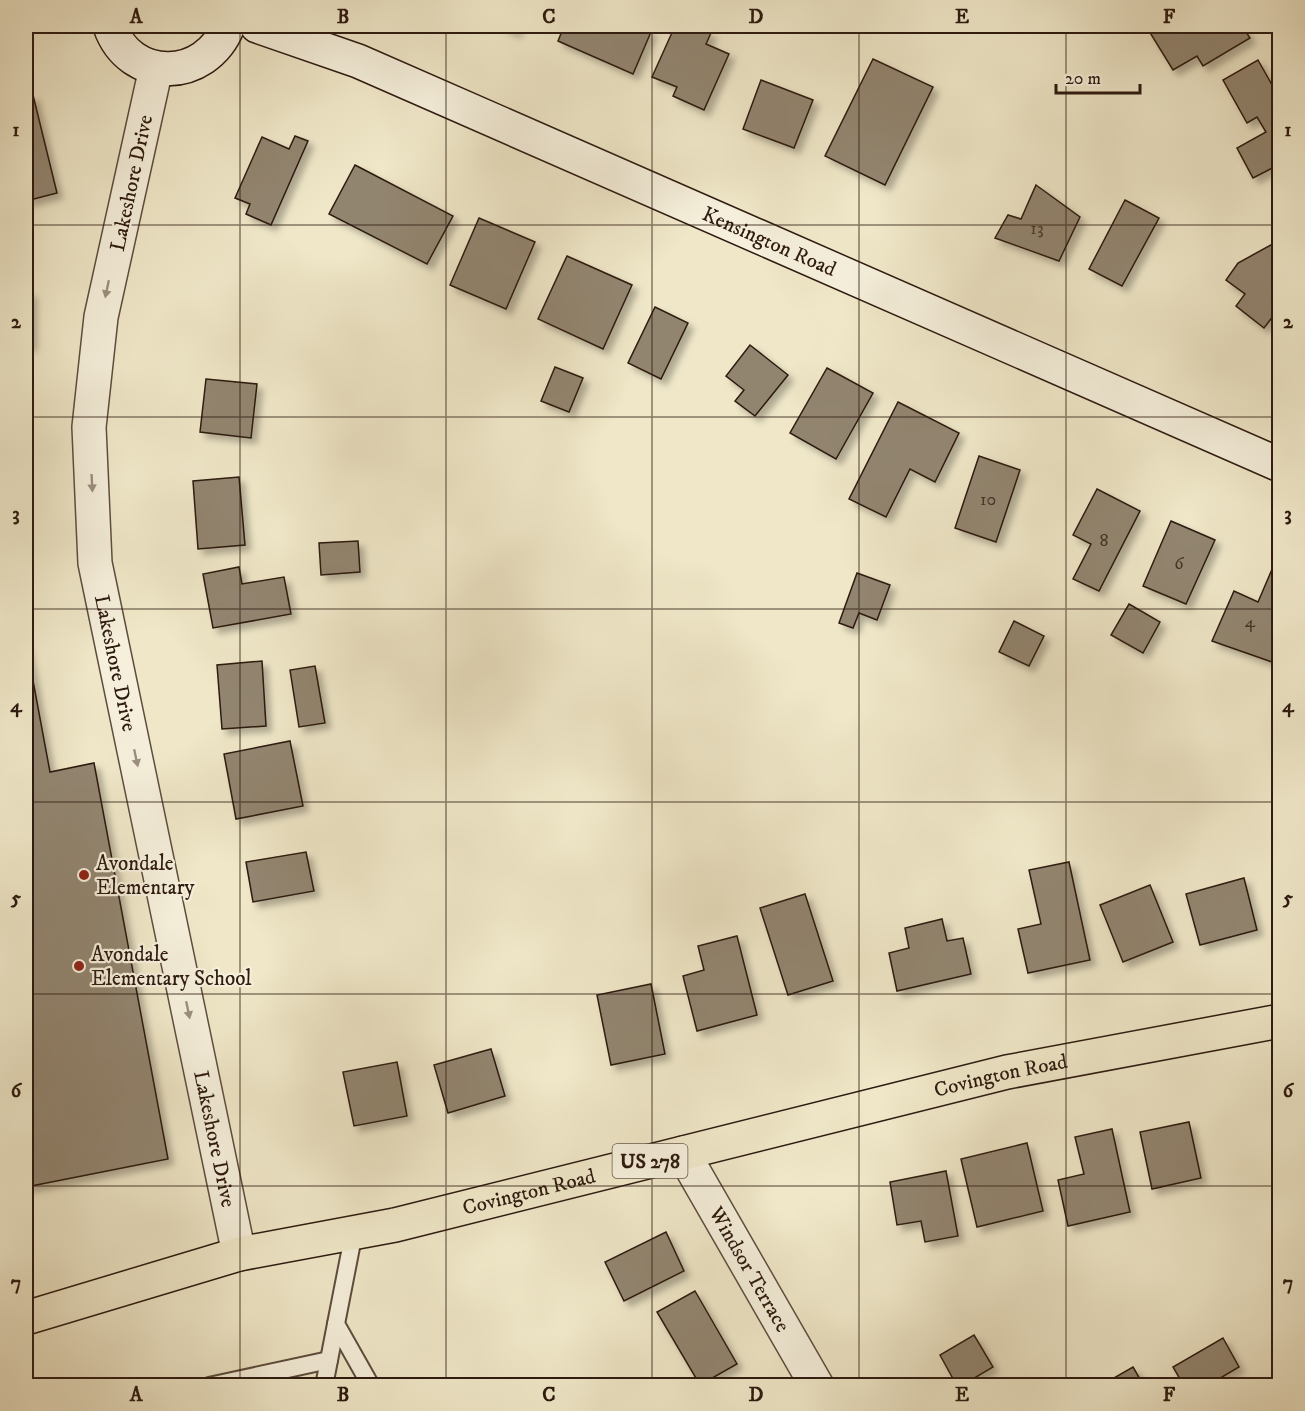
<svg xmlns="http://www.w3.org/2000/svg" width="1305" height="1411" viewBox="0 0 1305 1411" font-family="'IM FELL DW Pica',serif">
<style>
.building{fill:#928570;stroke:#2d1a10;stroke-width:1.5;filter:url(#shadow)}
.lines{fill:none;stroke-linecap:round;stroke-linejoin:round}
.lane-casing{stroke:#5e4d3e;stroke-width:20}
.street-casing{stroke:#5e4d3e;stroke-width:36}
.secondary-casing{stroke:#2d1a10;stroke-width:36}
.primary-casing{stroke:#2d1a10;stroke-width:36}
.lane{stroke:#f5efdb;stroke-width:16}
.street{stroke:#f5efdb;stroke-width:33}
.secondary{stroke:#f5efdb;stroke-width:33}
.primary{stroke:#efe7c8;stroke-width:33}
.oneway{fill:#9b8f80}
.grid{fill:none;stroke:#2d1a10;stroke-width:1.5;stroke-opacity:0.55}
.poi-dot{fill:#8f2418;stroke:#f5efdb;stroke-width:2}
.labels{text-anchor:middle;stroke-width:4.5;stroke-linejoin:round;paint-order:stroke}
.number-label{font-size:18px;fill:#463528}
.shield{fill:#f5efdb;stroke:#695a4d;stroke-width:1.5}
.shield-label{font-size:20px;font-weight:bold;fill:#2d1a10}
.street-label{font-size:21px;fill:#2d1a10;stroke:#f5efdb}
.poi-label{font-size:21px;fill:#2d1a10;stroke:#f5efdb;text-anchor:start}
.neatline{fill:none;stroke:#2d1a10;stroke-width:2}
.grid-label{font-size:20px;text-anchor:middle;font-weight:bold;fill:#2d1a10}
</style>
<defs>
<filter id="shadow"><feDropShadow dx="5.5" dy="5.5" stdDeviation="3" flood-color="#0004"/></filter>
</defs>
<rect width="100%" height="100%" fill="#efe7c8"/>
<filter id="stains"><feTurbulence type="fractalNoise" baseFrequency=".00333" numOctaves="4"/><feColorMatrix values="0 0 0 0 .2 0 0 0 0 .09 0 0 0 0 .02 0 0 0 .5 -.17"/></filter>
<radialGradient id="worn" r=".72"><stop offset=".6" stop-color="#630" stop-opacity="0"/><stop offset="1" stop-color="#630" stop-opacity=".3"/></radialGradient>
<!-- building -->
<g class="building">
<path d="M500,26H518L515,32Z"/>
<path d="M564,26H637L651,32L633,74L558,41Z"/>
<path d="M675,26H693L711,33L706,44L729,54L704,110L673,96L677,87L652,77Z"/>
<path d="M1158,26H1242L1250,38L1203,66L1197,56L1173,70L1149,31Z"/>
<path d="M873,59L933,87L885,185L825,156Z"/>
<path d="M1258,60L1280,99V126L1273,130L1280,141V164L1253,178L1237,148L1266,132L1257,117L1247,123L1223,80Z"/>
<path d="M761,80L813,100L794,148L743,129Z"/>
<path d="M33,95L57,193L26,201V97Z"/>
<path d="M295,136L308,141L271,225L246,214L250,204L235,198L262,137L289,149Z"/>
<path d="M355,165L453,216L427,264L329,214Z"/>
<path d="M1036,185L1080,217L1059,261L995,238L1008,215L1021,219Z"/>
<path d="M1125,200L1159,218L1122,286L1089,269Z"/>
<path d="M479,218L535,242L506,309L450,285Z"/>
<path d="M1280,240V307L1264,328L1236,306L1245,294L1226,280L1238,263Z"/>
<path d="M567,256L632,285L603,349L538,319Z"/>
<rect x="26" y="292" width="5" height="53"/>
<path d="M655,307L688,323L661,379L628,363Z"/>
<path d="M750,345L788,375L755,416L735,401L744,390L726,376Z"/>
<path d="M555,367L583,378L569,412L541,401Z"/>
<path d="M827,368L873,393L836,459L790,433Z"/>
<path d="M206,379L257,384L251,438L200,432Z"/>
<path d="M898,402L959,433L935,482L910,469L886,517L849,499Z"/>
<path d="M979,456L1020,470L996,542L955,528Z"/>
<path d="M239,477L245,545L198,549L193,481Z"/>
<path d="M1097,489L1140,511L1099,591L1073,579L1091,544L1073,535Z"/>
<path d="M1171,521L1215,540L1186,604L1143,586Z"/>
<path d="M358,541L360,572L321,575L319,543Z"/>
<path d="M239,567L242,584L284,577L291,614L213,628L203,574Z"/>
<path d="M1273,567L1280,570V645L1272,662L1212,641L1234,591L1258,602Z"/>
<path d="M857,573L890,585L877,620L859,613L853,628L839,623Z"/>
<path d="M1129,604L1160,622L1143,653L1111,635Z"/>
<path d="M1014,621L1044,636L1029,666L999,652Z"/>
<path d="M26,643L50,772L94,763L168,1159L26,1187Z"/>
<path d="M262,661L266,726L222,729L217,665Z"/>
<path d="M315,666L325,723L299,727L290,670Z"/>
<path d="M290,741L303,806L236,819L224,754Z"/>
<path d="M306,852L314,891L253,902L246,862Z"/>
<path d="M1069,862L1090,960L1028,973L1018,929L1041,924L1029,870Z"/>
<path d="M1244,878L1257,930L1200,945L1186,894Z"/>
<path d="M1150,885L1173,942L1123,962L1100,905Z"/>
<path d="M805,894L833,981L788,995L760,908Z"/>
<path d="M942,919L947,941L963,938L971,974L897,991L889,953L909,948L905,928Z"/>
<path d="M737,936L757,1015L697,1031L683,976L704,970L698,946Z"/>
<path d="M651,984L665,1054L611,1065L597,995Z"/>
<path d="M491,1049L505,1096L448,1113L434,1065Z"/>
<path d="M397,1062L407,1116L354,1126L343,1072Z"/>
<path d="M1189,1122L1201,1178L1152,1189L1140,1132Z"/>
<path d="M1112,1129L1130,1212L1068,1226L1058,1180L1084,1174L1075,1137Z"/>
<path d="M1027,1143L1043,1211L977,1227L961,1159Z"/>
<path d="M946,1171L958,1236L925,1242L921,1221L897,1225L890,1182Z"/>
<path d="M666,1232L684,1271L624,1301L605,1262Z"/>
<path d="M695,1291L737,1364L700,1385L657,1312Z"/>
<path d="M974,1335L993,1367L961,1386H957L940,1355Z"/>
<path d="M1223,1338L1239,1367L1207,1386H1184L1173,1367Z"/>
<path d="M1133,1367L1144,1386H1100Z"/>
</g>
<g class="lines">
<defs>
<g id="lane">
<path d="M354,1232L336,1324L371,1386"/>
<path d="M209,1386L329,1360"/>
<path d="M324,1386L336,1324"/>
</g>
<g id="street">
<path id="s1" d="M156,68L101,317L89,427L95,563L239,1254"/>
<path id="s2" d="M683,1153L817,1386"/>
</g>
<g id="secondary">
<path d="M110,26C130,84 206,82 228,26"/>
<path id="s3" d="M257,26L358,61L1280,465"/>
</g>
<g id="primary">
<path id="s4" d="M26,1318L239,1254L395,1225L1007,1072L1280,1021"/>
</g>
</defs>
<!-- lane casing -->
<use href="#lane" class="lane-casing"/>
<!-- street casing -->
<use href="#street" class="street-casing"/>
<!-- secondary casing -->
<use href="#secondary" class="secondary-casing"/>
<!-- primary casing -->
<use href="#primary" class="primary-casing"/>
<!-- lane -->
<use href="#lane" class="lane"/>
<!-- street -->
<use href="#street" class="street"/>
<!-- secondary -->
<use href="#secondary" class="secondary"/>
<!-- primary -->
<use href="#primary" class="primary"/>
</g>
<!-- one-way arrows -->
<defs><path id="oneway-solid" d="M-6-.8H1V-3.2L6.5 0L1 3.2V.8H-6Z" transform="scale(1.5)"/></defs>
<g class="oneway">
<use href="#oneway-solid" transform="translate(107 289) rotate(102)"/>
<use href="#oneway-solid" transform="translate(92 483) rotate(87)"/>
<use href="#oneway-solid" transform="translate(136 758) rotate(78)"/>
<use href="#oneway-solid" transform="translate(188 1010) rotate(78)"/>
</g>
<!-- grid -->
<path class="grid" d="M240,26V1386M446,26V1386M652,26V1386M859,26V1386M1066,26V1386M26,225H1280M26,417H1280M26,609H1280M26,802H1280M26,994H1280M26,1186H1280"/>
<!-- markers -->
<g class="poi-dot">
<circle cx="84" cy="875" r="6"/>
<circle cx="79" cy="966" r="6"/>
</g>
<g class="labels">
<!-- number labels -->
<g class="number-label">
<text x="1037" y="234">13</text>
<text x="988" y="505">10</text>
<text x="1104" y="546">8</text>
<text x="1179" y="569">6</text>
<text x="1250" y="627">4</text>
</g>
<!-- shield labels -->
<rect class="shield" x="612.5" y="1144" width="75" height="34" rx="4.5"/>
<g class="shield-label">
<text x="650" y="1168">US 278</text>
</g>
<!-- street labels -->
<g class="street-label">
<text transform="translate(131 183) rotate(-78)" y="7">Lakeshore Drive</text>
<text dy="7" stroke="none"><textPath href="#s3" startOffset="556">Kensington Road</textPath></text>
<text dy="7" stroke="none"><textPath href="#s1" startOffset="604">Lakeshore Drive</textPath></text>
<text dy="7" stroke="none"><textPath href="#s4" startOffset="1005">Covington Road</textPath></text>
<text dy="7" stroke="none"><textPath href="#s1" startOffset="1090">Lakeshore Drive</textPath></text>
<text dy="7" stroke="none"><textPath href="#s4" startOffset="519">Covington Road</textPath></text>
<text dy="7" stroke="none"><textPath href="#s2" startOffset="134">Windsor Terrace</textPath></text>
</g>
<!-- poi labels -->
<g class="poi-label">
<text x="96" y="870">Avondale<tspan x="96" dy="24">Elementary</tspan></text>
<text x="91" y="961">Avondale<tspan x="91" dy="24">Elementary School</tspan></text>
</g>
</g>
<!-- margin -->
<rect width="1305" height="1411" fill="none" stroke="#efe7c8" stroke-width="66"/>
<!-- scale -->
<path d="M1056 84v9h84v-9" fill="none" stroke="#2d1a10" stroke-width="3"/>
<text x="1065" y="84" font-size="18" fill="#2d1a10" stroke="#f5efdb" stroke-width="4.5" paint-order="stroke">20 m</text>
<rect x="33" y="33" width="1239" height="1345" class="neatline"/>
<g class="grid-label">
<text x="136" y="23">A</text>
<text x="343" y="23">B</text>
<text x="549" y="23">C</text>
<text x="756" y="23">D</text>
<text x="962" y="23">E</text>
<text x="1169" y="23">F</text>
<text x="16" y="136">1</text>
<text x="1288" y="136">1</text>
<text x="16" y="328">2</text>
<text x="1288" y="328">2</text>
<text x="16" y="520">3</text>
<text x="1288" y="520">3</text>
<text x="16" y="712">4</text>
<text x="1288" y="712">4</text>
<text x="16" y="904">5</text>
<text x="1288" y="904">5</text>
<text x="16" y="1097">6</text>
<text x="1288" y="1097">6</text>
<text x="16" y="1289">7</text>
<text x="1288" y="1289">7</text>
<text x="136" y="1401">A</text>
<text x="343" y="1401">B</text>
<text x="549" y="1401">C</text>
<text x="756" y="1401">D</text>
<text x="962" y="1401">E</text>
<text x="1169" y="1401">F</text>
</g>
<rect width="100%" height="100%" filter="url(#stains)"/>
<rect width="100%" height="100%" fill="url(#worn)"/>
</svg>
